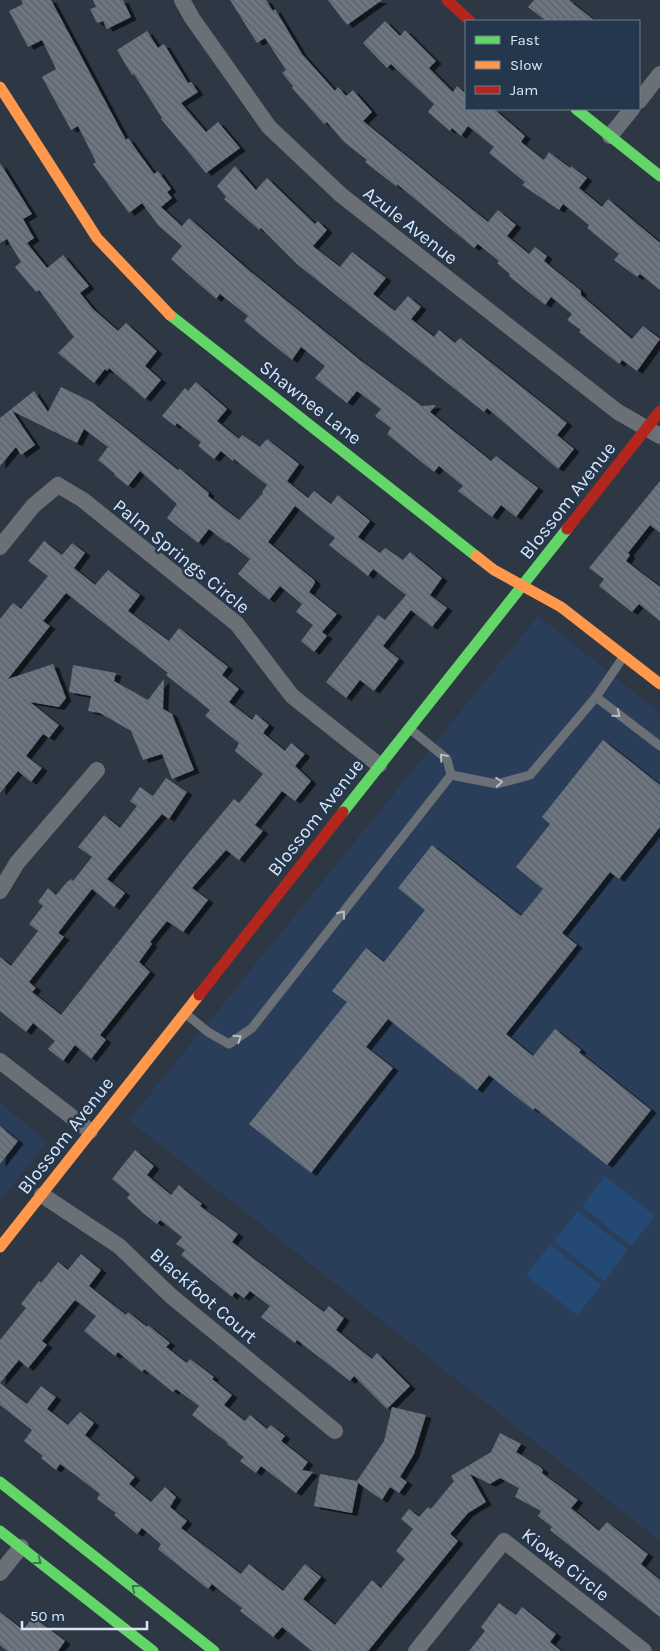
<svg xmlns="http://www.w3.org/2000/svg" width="660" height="1651" viewBox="0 0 660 1651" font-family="Karla,sans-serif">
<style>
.built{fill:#2a3e59}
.grass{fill:#254975}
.building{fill:url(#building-back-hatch);filter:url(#shadow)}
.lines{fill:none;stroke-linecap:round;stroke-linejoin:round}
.lane{stroke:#6b7077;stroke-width:9}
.street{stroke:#6b7077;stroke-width:16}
.fast{stroke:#63d668;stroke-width:11}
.slow{stroke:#ff974d;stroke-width:11}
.jam{stroke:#b3261e;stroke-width:11}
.oneway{stroke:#b4bdc9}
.oneway2{stroke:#3e7758}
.labels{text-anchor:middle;stroke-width:5;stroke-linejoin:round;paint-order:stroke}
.street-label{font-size:19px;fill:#dbe6f5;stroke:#25374d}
</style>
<defs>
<pattern id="building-back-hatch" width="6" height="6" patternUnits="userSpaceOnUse" patternTransform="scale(1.25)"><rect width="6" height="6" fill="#6d7680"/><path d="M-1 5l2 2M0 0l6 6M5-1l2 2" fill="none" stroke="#5a6068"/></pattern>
<filter id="shadow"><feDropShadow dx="5.5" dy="3" stdDeviation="0" flood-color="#0009"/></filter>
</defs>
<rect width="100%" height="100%" fill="#2e3844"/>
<!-- built -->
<g class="built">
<path d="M538,616L660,713V1541L129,1120Z"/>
<path d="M0,1103L47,1141L0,1201Z"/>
</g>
<!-- grass -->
<g class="grass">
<path d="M605,1176L655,1216L631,1246L582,1206Z"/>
<path d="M578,1211L628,1250L604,1281L554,1241Z"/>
<path d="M550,1245L601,1285L577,1315L526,1275Z"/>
</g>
<!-- building -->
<g class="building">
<path d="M21,0H51L126,140L128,138L154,174L158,171L171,189L167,192L172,198L161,207L182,226L189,218L251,272L360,360L422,406L436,405L430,412L491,461L496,456L538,488L516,517L501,505L492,517L458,491L463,486L439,466L434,472L387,434L391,428L375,416L381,409L357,391L347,403L315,378L325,366L301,347L292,360L244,321L248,316L220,294L216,299L171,259L182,246L158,225L142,203L129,213L93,164L96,162L78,126L71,130L42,77L56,69L42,40L28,47L9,11L23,4Z"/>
<path d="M93,0H123L131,17L107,29L103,21L97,23L90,9L96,7Z"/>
<path d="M230,0H266L273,11L275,9L302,54L335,91L338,87L346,96L353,90L372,112L363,121L488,222L498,210L516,225L507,236L529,254L535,247L547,256L544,261L581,291V295L632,339L643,326L660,339L637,371L622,360L619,364L579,332L581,330L567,320L572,314L551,297L545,305L509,276L510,274L497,263L499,261L478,244L474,248L397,184V187L365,162L367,160L344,142L327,122L324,124L292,88L293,86L282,73L286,70L265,38L257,43Z"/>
<path d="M328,0H382L347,25Z"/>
<path d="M534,0H569L595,21H546L528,7Z"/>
<path d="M385,21L400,36L405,30L436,61L429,68L453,92L457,86L466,94V109H494L525,136L521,142L544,160L549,152L570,168L571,166L587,178L579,188L602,207L608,199L660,243V290L640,274L637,277L614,260L619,254L587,228L589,225L563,204L559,210L522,185L525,182L489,153L494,147L468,126L461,136L452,128L450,131L428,112L434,104L391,64L387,68L363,43Z"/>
<path d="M147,31L158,48L164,44L188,83L191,82L198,92L181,103L206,132L218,122L240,148L206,173L161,119L162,118L134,74L132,75L117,50Z"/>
<path d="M0,163L32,214L23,219L34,238L27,243L47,268L63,255L89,286L80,293L93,309L118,331L126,323L157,351L145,366L161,380L145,399L109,368L107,371L105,369L94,383L58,353L74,337L39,290L36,292L15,267L21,262L7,239L0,243Z"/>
<path d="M235,166L256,190L267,178L315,224L318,221L327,230L313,246L340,267L352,252L386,278L373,294L395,311L408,296L421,307L411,319L434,337L439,330L455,343L460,338L567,423L557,435L574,449L558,469L487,408L484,412L298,265L261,228L259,230L224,199L226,197L217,186Z"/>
<path d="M196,382L227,409L217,421L239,439L242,435L260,447L267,439L299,464L287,481L308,498L314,491L331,504L338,495L370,521L358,537L380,553L385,548L403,560L410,552L442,578L430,595L447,608L432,627L411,610L383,646L399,659L374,691L360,680L346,698L326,682L378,615L385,620L406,595L373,569L368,576L329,545L335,538L295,506L268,542L314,580L315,583L309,592L337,614L322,632L296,612L302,604L280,586L269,600L238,574L250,559L228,542L227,543L209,529L198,543L167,518L177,504L140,471L128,486L114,475L115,474L98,460L108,447L84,429L77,443L12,411L35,445L21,455L16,447L0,466V418L34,391L48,412L61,387L92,402L178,470L180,469L209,493L208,496L239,520L263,493L262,492L267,485L234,459L233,461L221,451L214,459L198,446L201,442L177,423L175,426L162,416L185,388L188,391Z"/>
<path d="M660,481V533L650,525L628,553L630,555L626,561L660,587V621L639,604L632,612L599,586L604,579L589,568Z"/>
<path d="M44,541L62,555L72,543L85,553L74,568L95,585L108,570L140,595L128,611L169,641L179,628L228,667L222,675L239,689L229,702L252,720L256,714L269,725L263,733L285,751L291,743L305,754L295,766L311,781L295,801L282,791L255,825L263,831L239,860L226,850L192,888L208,900L183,932L167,921L150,942L152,944L139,962L150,972L100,1035L106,1040L91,1059L75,1045L63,1061L48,1049L55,1041L33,1023L26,1032L0,1011V957L11,966L38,931L29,924L43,906L38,902L48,888L56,895L67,882L71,879L73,881L92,857L78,847L104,815L120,828L137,806L130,801L140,787L153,796L166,778L187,792L169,819L162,814L107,879L125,893L114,907L92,889L58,933L64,937L29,982L36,988L32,992L61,1015L188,854L234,799L239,803L263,774L235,751L239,743L205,716L210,710L166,675L168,673L66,593L43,621L50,626L8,679L53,664L66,698L59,707L30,702L59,725L49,738L43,734L26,756L42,768L31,782L18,771L0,793V619L13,603L21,609L48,576L28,561Z"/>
<path d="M313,625L327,636L314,652L301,641Z"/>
<path d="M73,665L116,673L114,681L148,700L164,679L163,709L172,714L194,770L172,779L162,754L143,760L131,731L100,713L88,711L91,696L69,692Z"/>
<path d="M603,740L660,785V827L619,879L610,872L562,933L577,945L506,1034L533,1056L555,1029L581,1050L579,1052L651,1110L607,1165L535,1108L533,1110L489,1075L477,1090L388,1019L366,1047L393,1068L311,1173L249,1124L347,1002L332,991L366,948L384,962L425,910L398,888L432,845L521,916L543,889L516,867L550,824L542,817Z"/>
<path d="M0,1126L18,1141L0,1164Z"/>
<path d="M135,1150L154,1166L147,1175L171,1195L179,1185L202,1204L200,1206L238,1234L232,1242L324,1312L329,1306L344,1318L336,1330L372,1359L377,1353L410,1386L387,1409L354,1376L350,1381L297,1340L295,1343L261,1317L270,1306L250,1291L244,1298L235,1292L232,1297L181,1255L185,1250L176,1244L182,1237L160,1220L157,1224L143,1213L127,1198L130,1194L112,1179Z"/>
<path d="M81,1254L101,1270L89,1286L126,1315L128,1312L147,1327L148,1325L170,1343L166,1347L187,1363L190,1359L214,1377L212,1379L232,1395L224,1405L245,1421L250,1415L267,1429L271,1425L285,1436L281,1441L308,1462L302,1470L313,1472L296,1493L261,1466L256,1473L240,1461L244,1457L227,1444L228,1443L192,1415L199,1406L176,1389L173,1392L144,1369L142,1372L118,1352L115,1356L84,1331L96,1316L75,1300L42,1341L47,1345L28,1368L19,1360L0,1383L27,1404L41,1386L56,1397L47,1409L68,1425L80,1412L94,1423L85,1435L135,1477L129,1484L151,1502L165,1487L176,1497L170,1507L187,1521L181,1528L241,1574L249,1564L283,1591L305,1564L321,1577L303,1599L335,1625L372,1580L381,1588L405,1559L396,1551L413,1529L401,1519L409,1509L419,1517L428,1507L431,1509L454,1481L451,1476L491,1452L500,1433L521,1444L516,1452L540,1467L543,1470L542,1473L578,1500L571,1508L599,1531L607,1522L648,1554L641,1564L660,1580V1617L550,1530L552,1527L538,1516L541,1511L515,1497L519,1488L500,1478L490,1484L470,1474L486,1502L468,1513L450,1534L458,1541L368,1651H312L282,1627L273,1637L240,1611L242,1608L212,1584L208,1589L158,1549L161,1544L142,1528L137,1534L114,1515L116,1513L97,1499L100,1494L78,1477L60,1464L56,1470L41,1458L43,1456L24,1441L32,1430L0,1405V1340L26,1308L21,1304L39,1281L41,1283L58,1262L68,1270Z"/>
<path d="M392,1407L426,1415L414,1454L400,1477L407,1482L399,1493L390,1487L382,1500L358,1483L352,1513L314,1506L320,1474L357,1481L384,1441Z"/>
<path d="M499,1603L516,1615L522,1607L556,1634L550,1642L561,1651H469L485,1631L481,1627Z"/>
<path d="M0,1612L23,1630L33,1617L65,1641L58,1651H7L0,1645Z"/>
</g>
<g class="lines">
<!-- lane -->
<g class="lane">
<path d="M596,697L624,656"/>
<path d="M451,775L497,784L530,775L596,697L660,746"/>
<path d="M186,1014L208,1032L229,1044L252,1028L451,775L447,759L410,729"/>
</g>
<!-- street -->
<g class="street">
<path d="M182,0L192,18L269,127L341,195L618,412L660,436"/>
<path d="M639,101L660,74"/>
<path d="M610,136L632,109"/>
<path d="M0,547L33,506L58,485L83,500L237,624L292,696L379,765"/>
<path d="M0,891L17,863L97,770"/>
<path d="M0,1061L90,1131"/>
<path d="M42,1195L119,1246L171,1296L335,1431"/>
<path d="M0,1573L21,1547"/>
<path d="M416,1651L504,1541L644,1651"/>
</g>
<!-- fast -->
<g class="fast">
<path d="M576,109L660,176"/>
<path d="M170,315L476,556"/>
<path d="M343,812L567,529"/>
<path d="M0,1482L214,1651"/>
<path d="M0,1531L153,1651"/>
</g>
<!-- slow -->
<g class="slow">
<path d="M0,87L97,238L170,315"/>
<path d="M476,556L494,570L561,607L660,684"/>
<path d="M0,1247L199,995"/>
</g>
<!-- jam -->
<g class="jam">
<path d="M447,0L470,21"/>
<path d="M567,529L660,411"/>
<path d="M199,995L343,812"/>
</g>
</g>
<!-- one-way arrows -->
<defs><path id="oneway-chevron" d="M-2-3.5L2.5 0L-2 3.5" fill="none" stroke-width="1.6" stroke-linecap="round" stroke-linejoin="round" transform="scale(1.25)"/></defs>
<g class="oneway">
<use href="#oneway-chevron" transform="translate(617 714) rotate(39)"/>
<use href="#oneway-chevron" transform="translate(443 757) rotate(-131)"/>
<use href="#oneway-chevron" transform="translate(499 782) rotate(-5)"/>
<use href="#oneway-chevron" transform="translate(342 914) rotate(-52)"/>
<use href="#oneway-chevron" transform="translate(238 1038) rotate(-35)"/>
</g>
<g class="oneway2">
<use href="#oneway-chevron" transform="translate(38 1561) rotate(38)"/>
<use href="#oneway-chevron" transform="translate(135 1588) rotate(-142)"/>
</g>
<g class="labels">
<!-- street labels -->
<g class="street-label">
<text transform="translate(411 225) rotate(38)" y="7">Azule Avenue</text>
<text transform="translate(311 402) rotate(38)" y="7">Shawnee Lane</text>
<text transform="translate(567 500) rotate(-52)" y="7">Blossom Avenue</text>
<text transform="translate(182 556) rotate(39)" y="7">Palm Springs Circle</text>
<text transform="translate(315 817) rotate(-52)" y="7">Blossom Avenue</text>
<text transform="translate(65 1135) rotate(-52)" y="7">Blossom Avenue</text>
<text transform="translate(204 1295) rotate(41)" y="7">Blackfoot Court</text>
<text transform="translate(566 1564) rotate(38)" y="7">Kiowa Circle</text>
</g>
</g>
<!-- legend -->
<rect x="465" y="20" width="175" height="90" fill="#25374d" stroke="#6e7d90"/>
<rect x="475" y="36" width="25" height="8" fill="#63d668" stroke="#6e7d90"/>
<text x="510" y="45" font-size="15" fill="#dbe6f5">Fast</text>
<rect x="475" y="61" width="25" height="8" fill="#ff974d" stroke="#6e7d90"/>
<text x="510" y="70" font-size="15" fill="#dbe6f5">Slow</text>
<rect x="475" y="86" width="25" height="8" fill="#b3261e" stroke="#6e7d90"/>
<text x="510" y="95" font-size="15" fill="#dbe6f5">Jam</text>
<!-- scale -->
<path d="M22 1621v8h125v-8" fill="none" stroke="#dbe6f5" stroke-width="2.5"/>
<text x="30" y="1621" font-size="15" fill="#dbe6f5" stroke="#25374d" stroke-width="4" paint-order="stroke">50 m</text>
</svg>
